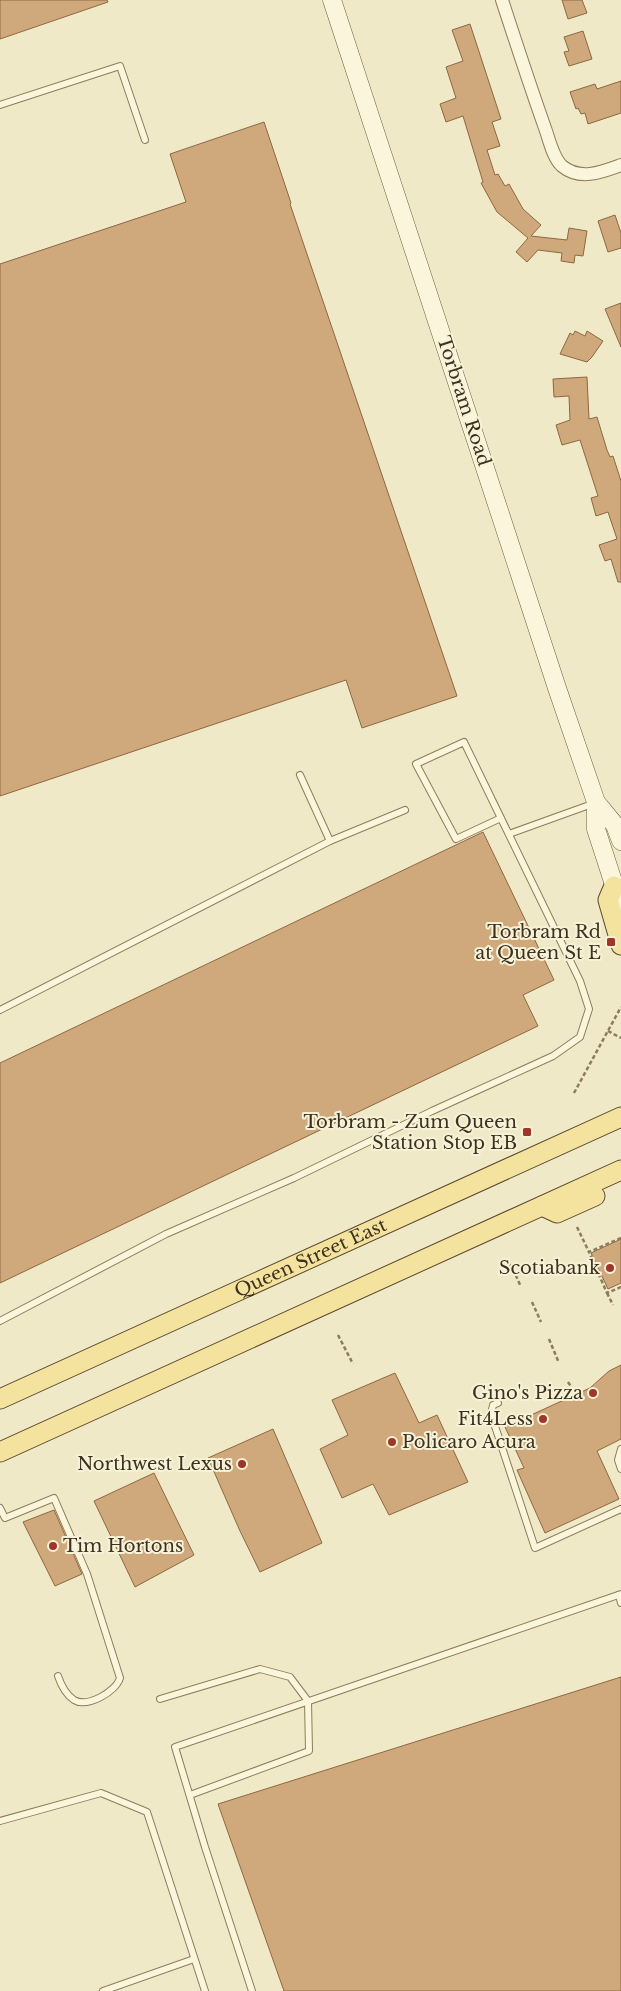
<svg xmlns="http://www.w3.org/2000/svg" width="621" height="1991" viewBox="0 0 621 1991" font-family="'Libre Baskerville',serif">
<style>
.building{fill:#cfa97c;stroke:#8d6840}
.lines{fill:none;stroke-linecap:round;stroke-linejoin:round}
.service-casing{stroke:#8d7c5b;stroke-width:8}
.minor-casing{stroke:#8d7c5b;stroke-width:14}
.secondary-casing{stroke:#6f5c3e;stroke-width:19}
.primary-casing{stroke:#5b492f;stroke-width:21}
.path{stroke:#8d7c5b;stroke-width:2.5;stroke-dasharray:4 2.5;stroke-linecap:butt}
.service{stroke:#faf5db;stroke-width:6}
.minor{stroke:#faf5db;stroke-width:12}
.secondary{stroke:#faf5db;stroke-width:18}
.primary{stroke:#f4e39e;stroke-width:19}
.poi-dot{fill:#9e3629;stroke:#f7f2d7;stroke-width:2}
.labels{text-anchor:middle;stroke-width:4;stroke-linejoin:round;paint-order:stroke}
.street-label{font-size:18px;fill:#3d311f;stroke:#f7f2d7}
.poi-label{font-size:18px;fill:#3d311f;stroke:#f7f2d7;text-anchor:end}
</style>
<rect width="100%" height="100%" fill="#f0e9c7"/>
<!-- building -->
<g class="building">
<path d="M0,0H107L108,2L0,39Z"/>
<path d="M562,0H582L587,13L568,19Z"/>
<path d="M470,24L501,119L492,122L500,146L487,150L495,175L498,174L505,186L509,184L523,209L541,225L531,236L567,240L569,228L587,231L583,256L575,255L574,263L561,261L562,253L538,250L527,262L516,252L528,238L497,212L481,183L483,182L463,116L446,122L440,104L456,98L446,67L463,61L452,30Z"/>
<path d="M583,31L592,59L569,66L564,52L569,51L564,37Z"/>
<path d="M621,81V113L588,124L585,113L581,114L578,108L576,109L570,92L595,84L597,89Z"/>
<path d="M264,122L291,203L290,204L457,696L362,728L346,680L0,796V264L186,202L170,154Z"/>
<path d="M615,215L621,233V248L608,252L598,221Z"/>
<path d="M621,303V347L605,309Z"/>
<path d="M575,331L585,336L587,331L603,341L592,357L587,362L560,354L570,333L573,335Z"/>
<path d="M587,377L589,419L597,417L607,450L610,457L613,456L621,481V582H618L611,559L605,561L599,545L617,539L608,512L596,516L591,498L598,496L580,440L562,445L556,425L570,420L569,396L554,397L553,379Z"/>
<path d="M483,832L554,980L523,995L538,1026L0,1283V1063Z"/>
<path d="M621,1239V1283L608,1289L591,1253Z"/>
<path d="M621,1365V1439L597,1451L619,1499L545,1533L517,1470L524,1468L505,1427L590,1388L609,1371Z"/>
<path d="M395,1373L419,1423L437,1415L468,1482L389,1515L373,1484L342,1498L320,1449L348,1435L332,1400Z"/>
<path d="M273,1429L322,1543L260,1572L240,1531L208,1458Z"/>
<path d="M154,1473L194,1555L135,1587L94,1501Z"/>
<path d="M54,1510L82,1574L55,1586L23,1522Z"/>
<path d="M621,1677V1991H284L218,1804Z"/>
</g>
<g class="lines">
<defs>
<g id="service">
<path d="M0,105L120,66L145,140"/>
<path d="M509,834L595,803"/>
<path d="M330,841L405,810"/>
<path d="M0,1010L330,841L300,775"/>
<path d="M0,1321L166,1234L294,1178L432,1111L553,1056L580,1037L589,1009L580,981L464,742L416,764L456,839L501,818"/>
<path d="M498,1403L493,1405L491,1414L535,1548L621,1509"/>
<path d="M621,1449L618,1460L621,1469"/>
<path d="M0,1508L5,1518L54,1498L87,1574L120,1678C116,1692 87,1708 74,1700C65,1694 61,1685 58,1676"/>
<path d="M619,1595L621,1603"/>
<path d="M160,1699L260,1669L290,1677L308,1701L309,1751L190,1795"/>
<path d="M0,1821L101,1793L147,1812L205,1991"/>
<path d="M103,1991L194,1959"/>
<path d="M252,1991L205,1847L175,1747L621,1594"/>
</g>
<path id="minor" d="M502,0C516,43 530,86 545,128C549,139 553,158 562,166C580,181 602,172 621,165"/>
<g id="secondary">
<path d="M332,0L557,688L596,802L615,825L621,841"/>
<path d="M596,802V829L621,906"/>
</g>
<g id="primary">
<path d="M614,886L608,900L621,945"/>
<path d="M542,1206L557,1213L595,1196"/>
<path id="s1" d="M0,1399L621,1117"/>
<path d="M0,1452L621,1170"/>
</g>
</defs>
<!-- service casing -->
<use href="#service" class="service-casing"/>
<!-- minor casing -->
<use href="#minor" class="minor-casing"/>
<!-- secondary casing -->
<use href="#secondary" class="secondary-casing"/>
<!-- primary casing -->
<use href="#primary" class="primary-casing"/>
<!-- path -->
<g class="path">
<path d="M608,1031L621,1038"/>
<path d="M574,1093L621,1007"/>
<path d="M577,1227L589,1252"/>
<path d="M621,1238L589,1252L607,1293L621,1287"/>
<path d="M505,1259L513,1269L521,1287"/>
<path d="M607,1293L613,1305"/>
<path d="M532,1302L541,1322"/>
<path d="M338,1335L353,1364"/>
<path d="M549,1339L559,1363"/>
<path d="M568,1382L572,1388"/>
</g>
<!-- service -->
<use href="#service" class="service"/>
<!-- minor -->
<use href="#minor" class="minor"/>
<!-- secondary -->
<use href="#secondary" class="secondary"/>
<!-- primary -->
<use href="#primary" class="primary"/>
</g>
<!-- markers -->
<g class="poi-dot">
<rect x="606" y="937" width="10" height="10" rx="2.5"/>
<rect x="522" y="1127" width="10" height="10" rx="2.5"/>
<circle cx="610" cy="1268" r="5"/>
<circle cx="593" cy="1393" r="5"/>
<circle cx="543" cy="1419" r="5"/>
<circle cx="392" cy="1442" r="5"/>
<circle cx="242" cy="1464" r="5"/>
<circle cx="53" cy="1546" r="5"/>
</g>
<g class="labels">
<!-- street labels -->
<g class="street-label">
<text transform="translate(464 401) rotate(72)" y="6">Torbram Road</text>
<text dy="6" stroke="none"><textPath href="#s1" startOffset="341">Queen Street East</textPath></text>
</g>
<!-- poi labels -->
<g class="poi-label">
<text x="601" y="938">Torbram Rd<tspan x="601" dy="21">at Queen St E</tspan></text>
<text x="517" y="1128">Torbram - Zum Queen<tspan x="517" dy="21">Station Stop EB</tspan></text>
<text x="600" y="1274">Scotiabank</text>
<text x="583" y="1399">Gino's Pizza</text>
<text x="533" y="1425">Fit4Less</text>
<text x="402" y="1448" text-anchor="start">Policaro Acura</text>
<text x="232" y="1470">Northwest Lexus</text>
<text x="63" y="1552" text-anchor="start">Tim Hortons</text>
</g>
</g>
</svg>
